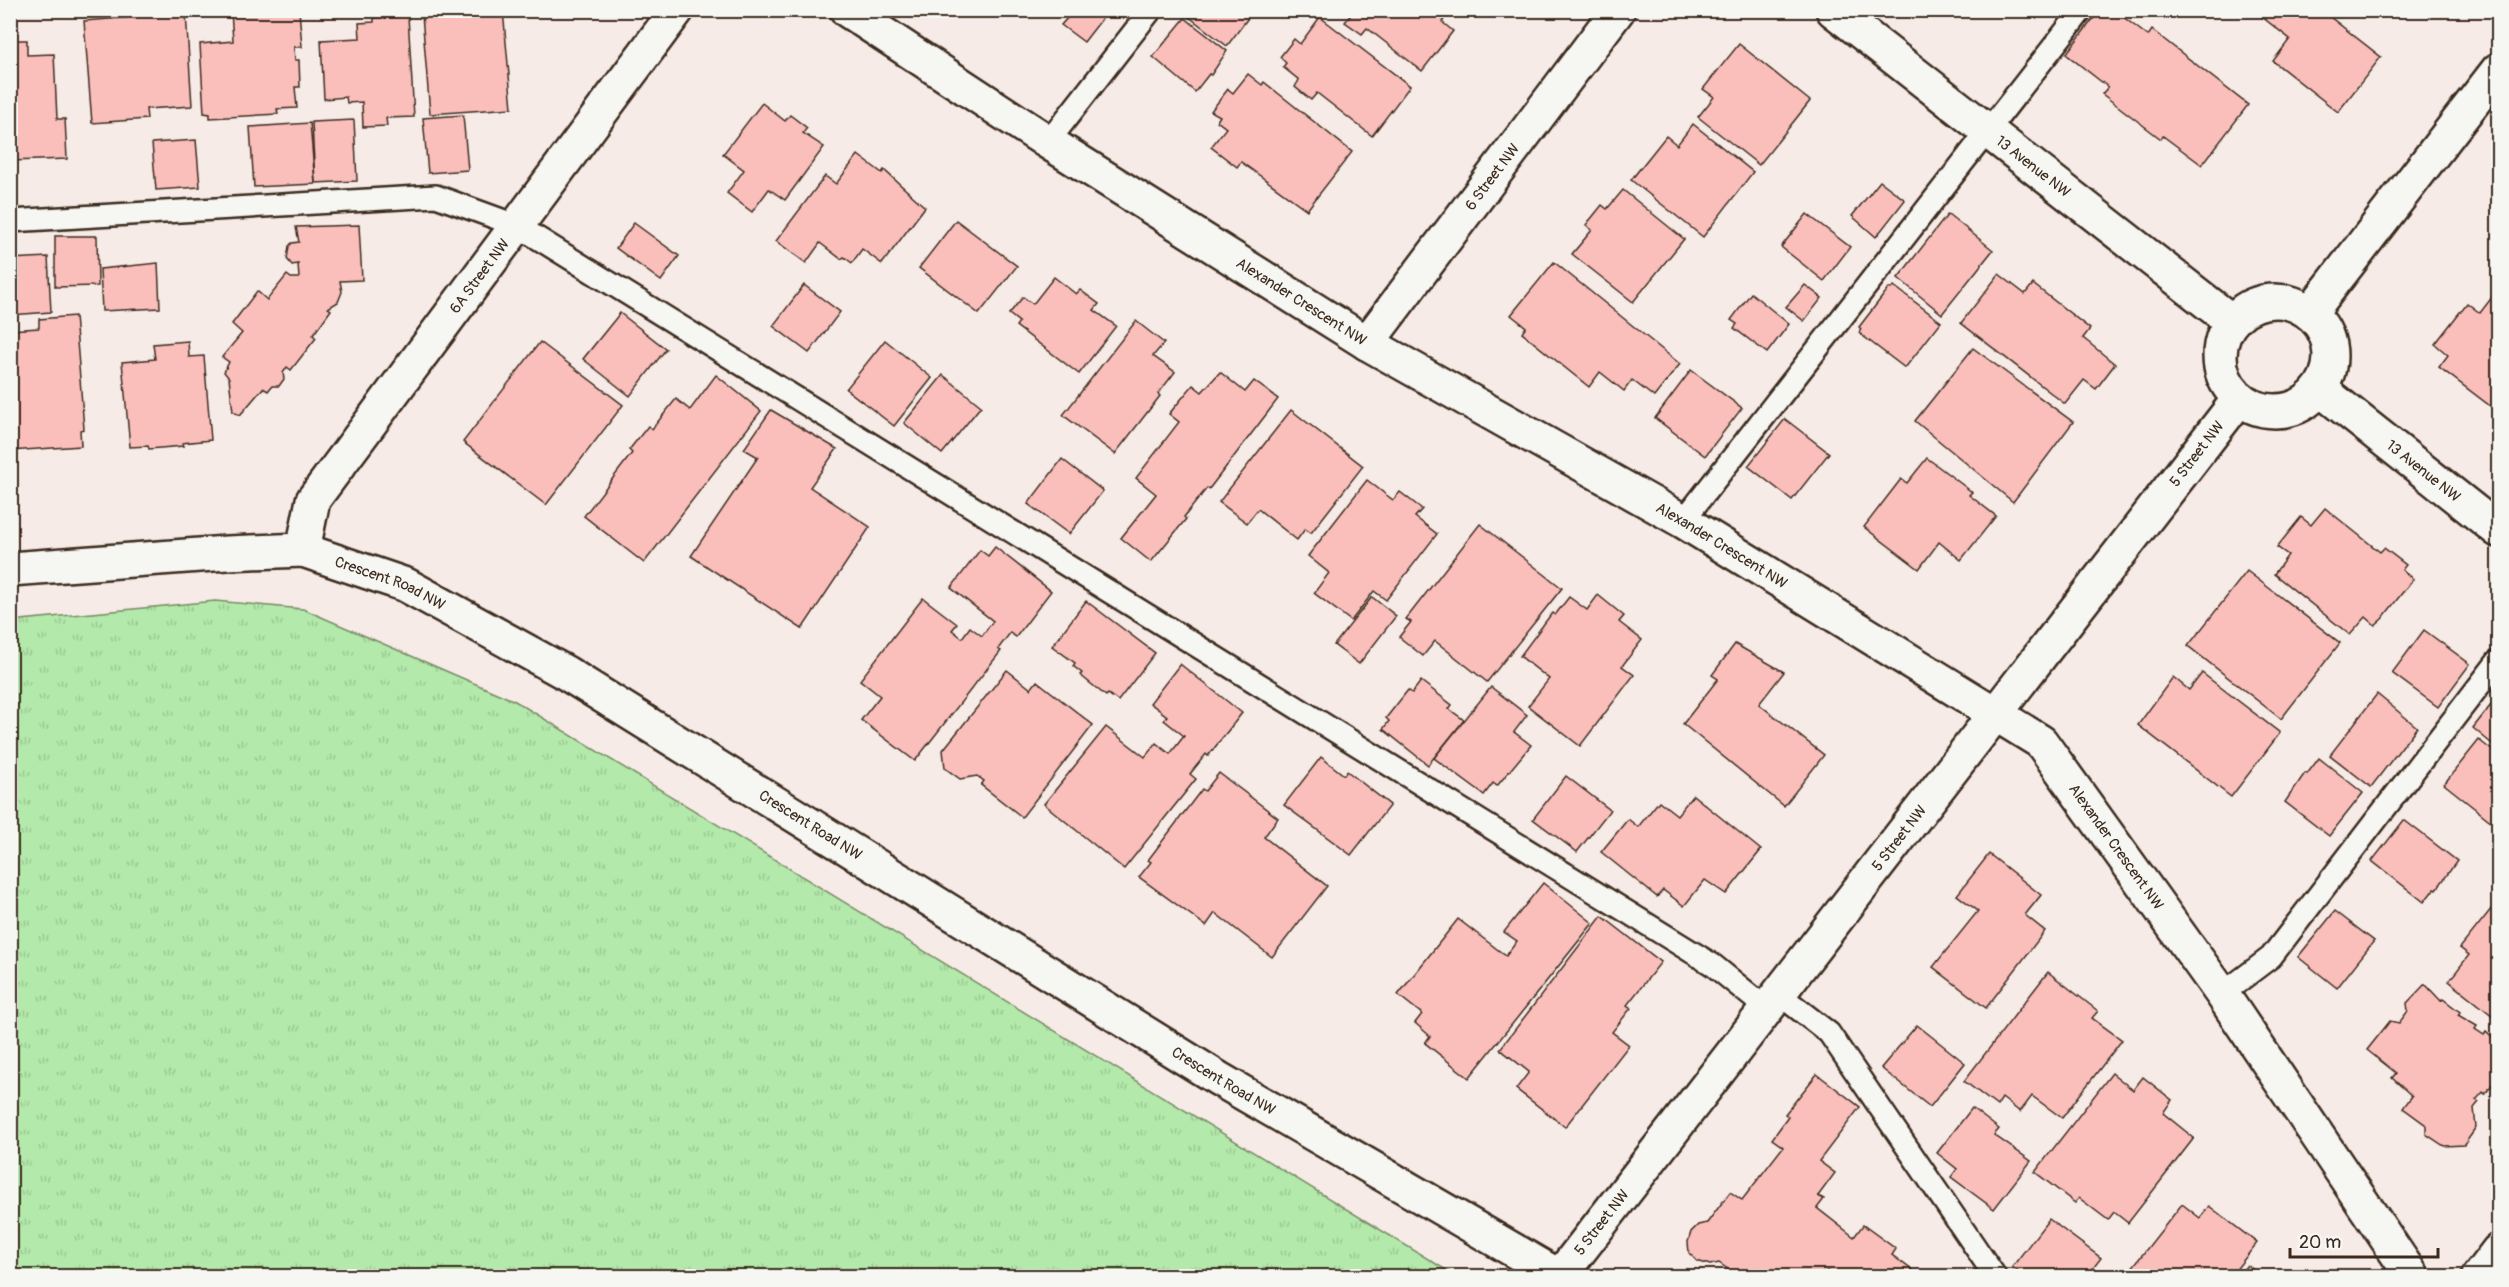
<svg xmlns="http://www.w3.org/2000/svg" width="2509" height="1287" viewBox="0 0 2509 1287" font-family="Pangolin,sans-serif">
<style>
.park{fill:url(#park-tufts);stroke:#778a64;stroke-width:1.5}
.building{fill:#fbbfbb;stroke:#3b2a1e;stroke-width:1.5}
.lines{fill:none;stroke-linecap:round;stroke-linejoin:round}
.lane-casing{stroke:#3b2a1e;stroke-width:26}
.street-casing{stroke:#3b2a1e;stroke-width:38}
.lane{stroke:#f6f6f2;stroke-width:21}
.street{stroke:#f6f6f2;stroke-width:33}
.labels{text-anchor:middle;stroke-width:4.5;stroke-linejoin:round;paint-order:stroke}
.street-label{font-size:15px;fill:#3b2a1e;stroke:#f6f6f2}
</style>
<defs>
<pattern id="park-tufts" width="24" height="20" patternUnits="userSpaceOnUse" patternTransform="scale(1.5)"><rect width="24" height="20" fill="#b3e9ab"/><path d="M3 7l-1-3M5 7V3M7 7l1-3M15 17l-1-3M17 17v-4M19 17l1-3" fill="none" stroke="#9bc893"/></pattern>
</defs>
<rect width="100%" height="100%" fill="#f7ebe7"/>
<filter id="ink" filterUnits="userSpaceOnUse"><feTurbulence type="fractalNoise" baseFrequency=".0167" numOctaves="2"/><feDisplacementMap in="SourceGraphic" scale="12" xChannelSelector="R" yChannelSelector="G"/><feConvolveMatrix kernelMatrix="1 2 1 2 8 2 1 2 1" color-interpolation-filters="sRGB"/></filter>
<g filter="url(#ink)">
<!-- park -->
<path class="park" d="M215,601L303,609L515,701L1456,1276H11V621Z"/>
<!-- building -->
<g class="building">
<path d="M299,10L302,47H294L295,60H299L300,87H295L297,108L277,109L278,114L210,118V114L204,113L200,44L233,41L231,11Z"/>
<path d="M442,10H503L512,108L430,114L422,15L443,14Z"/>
<path d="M1062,10H1114L1111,14L1108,11L1084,42L1061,25L1069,16Z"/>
<path d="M1185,10H1254L1227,46L1184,13Z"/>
<path d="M1343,10H1446L1449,13L1442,22L1453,31L1422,71L1367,28L1362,34L1345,22L1350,16Z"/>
<path d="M2100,10H2114L2148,36L2152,30L2248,105L2202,165L2163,136L2161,139L2102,94L2108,87L2066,54Z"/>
<path d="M2253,10H2321L2381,57L2338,112L2273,61L2290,39Z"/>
<path d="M186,13L192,106L146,109L147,119L92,123L84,21Z"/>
<path d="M408,16L414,117L386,118L387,126L363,127L362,102L347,103L346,97L324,99L321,40L360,38L359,23L374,22V18Z"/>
<path d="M1320,17L1410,86L1372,136L1317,93L1311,100L1295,87L1299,80L1283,67L1286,63L1280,57L1294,39L1300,44Z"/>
<path d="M1185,18L1227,51L1211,75L1209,74L1195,92L1153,57Z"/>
<path d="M10,40H27V55L54,54L57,119H65L67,159L10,161Z"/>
<path d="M1739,44L1810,101L1759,165L1698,117L1714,97L1703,89Z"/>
<path d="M1248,74L1262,85L1264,82L1352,152L1307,210L1241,162L1237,167L1211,147L1226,128L1217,121L1220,116L1211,111L1228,89L1233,93Z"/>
<path d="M762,103L785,121L790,115L807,128L803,133L824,147L785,200L769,189L752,212L727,193L744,170L723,154Z"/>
<path d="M463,115L468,170L428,173L423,118Z"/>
<path d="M354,120L357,181L315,183L312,122Z"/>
<path d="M310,123L315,184L254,187L250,127Z"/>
<path d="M1693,124L1753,172L1703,237L1631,180L1666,136L1677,145Z"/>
<path d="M196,140L200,187L156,190L152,143Z"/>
<path d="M858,155L882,173L884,170L925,207L882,264L862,249L852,263L844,257L841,259L820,243L806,263L776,241L825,176L836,184Z"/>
<path d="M1880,181L1905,200L1876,237L1852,216Z"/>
<path d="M1623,190L1684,239L1633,302L1572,254L1592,230L1586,225L1602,205L1607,209Z"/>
<path d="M1807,214L1850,247L1824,281L1781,247Z"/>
<path d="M1948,214L1993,250L1942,314L1898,278Z"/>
<path d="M956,220L1017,266L979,314L919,268Z"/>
<path d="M634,223L679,256L661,281L616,248Z"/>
<path d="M359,225L362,280L340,281L342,292L338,302L328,308L331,310L313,335L316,338L291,370L287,367L283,373L284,379L279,386H272L268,391L263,388L240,415L233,412L229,378L224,372L229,362L222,357L242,333L232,324L257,291L267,300L287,275L291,278H299L298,264L292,265L287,259L289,246L292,243L299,242L296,227Z"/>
<path d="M55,236H97L98,286L55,287Z"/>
<path d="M48,257L51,312L10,315V259Z"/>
<path d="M1554,262L1680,364L1654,397L1632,380L1624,391L1600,372L1589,387L1522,333L1526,327L1511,315Z"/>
<path d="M158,263L160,308L102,311L100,269Z"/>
<path d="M1999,274L2025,294L2033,284L2090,329L2083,338L2115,364L2096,389L2084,380L2065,404L1961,323Z"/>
<path d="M1054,277L1076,294L1080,290L1099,304L1094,310L1116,326L1079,374L1016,326L1019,322L1009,314L1023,297L1033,304Z"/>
<path d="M804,285L840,312L809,353L773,326Z"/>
<path d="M1805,285L1822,298L1804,321L1786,307Z"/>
<path d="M1894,286L1941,322L1905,368L1859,333L1861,329L1859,327L1889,288L1891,289Z"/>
<path d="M1751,293L1789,324L1767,353L1734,328L1737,324L1731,320Z"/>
<path d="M2493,296L2498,300V417L2492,412L2494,409L2439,367L2448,355L2435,344L2467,303L2480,313Z"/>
<path d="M620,313L666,349L630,396L583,359Z"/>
<path d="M75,316L84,429L80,430L81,446L10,451V330L39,328V319Z"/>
<path d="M1136,321L1164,343L1153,356L1175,372L1158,394L1160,396L1115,454L1063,415Z"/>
<path d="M885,340L932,378L894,426L846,389Z"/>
<path d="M188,341L189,357L204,356L211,440L182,443L183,446L149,449L148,446L130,447L122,362L155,359L153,344Z"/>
<path d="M540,342L623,405L546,505L463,442Z"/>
<path d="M1973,348L2073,422L2013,502L1915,421Z"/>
<path d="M1691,370L1742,408L1705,456L1655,418Z"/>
<path d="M1220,372L1245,392L1254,381L1278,399L1209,489L1207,488L1184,517L1186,519L1151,562L1121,538L1156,494L1136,478L1179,422L1169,414L1193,385L1202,392Z"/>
<path d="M716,375L761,411L644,563L584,516L632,453L629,450L648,426L652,429L676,399L690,410Z"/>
<path d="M943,375L981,406L942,454L904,423Z"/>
<path d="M771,410L837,449L810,487L870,527L802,629L691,556L758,457L744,449Z"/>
<path d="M1291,410L1363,466L1311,533L1305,529L1297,540L1258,509L1247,523L1219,502Z"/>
<path d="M1785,419L1829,453L1792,500L1748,466Z"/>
<path d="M1927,458L1972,492L1969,495L1996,516L1961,560L1939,542L1919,569L1864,527L1901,479L1907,483Z"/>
<path d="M1062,459L1103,491L1069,534L1028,504Z"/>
<path d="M1367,480L1393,500L1400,492L1422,509L1415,517L1437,534L1386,600L1374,591L1351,621L1314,593L1329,573L1308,556Z"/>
<path d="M2325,508L2380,552L2384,548L2406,565L2402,570L2413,579L2382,619L2375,625L2366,617L2350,635L2274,574L2288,555L2277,547L2301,517L2311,525Z"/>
<path d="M1480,524L1562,588L1487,682L1435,641L1423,656L1399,637L1411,622L1406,619Z"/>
<path d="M995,547L1051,591L1016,637L1010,633L998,649L1001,651L915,761L861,720L880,696L860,680L923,598L957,624L952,630L962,638L970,627L982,636L993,621L951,588L980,550L988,556Z"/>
<path d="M2247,571L2340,643L2281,719L2188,646Z"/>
<path d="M1598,595L1624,616L1619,622L1642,640L1622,666L1634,675L1580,746L1528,706L1549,679L1520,656L1552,613L1555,615L1569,597L1587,610Z"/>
<path d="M1372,597L1396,616L1359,664L1334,645Z"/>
<path d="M1086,601L1155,653L1118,701L1108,694L1106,696L1080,675L1082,673L1073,666L1075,663L1052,646Z"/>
<path d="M2424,630L2470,664L2438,707L2392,673Z"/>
<path d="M1735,644L1784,672L1759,704L1824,755L1784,806L1683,724L1718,679L1712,675Z"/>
<path d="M1180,664L1242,713L1208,756L1206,754L1190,774L1196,779L1124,869L1044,804L1106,727L1145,757L1156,743L1170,754L1184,736L1164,720L1167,716L1150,703Z"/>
<path d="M1007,670L1031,689L1037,681L1093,725L1022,817L981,785L984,781L977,776L960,779L945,768L943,750Z"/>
<path d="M2202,673L2280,733L2231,797L2138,725L2173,677L2189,690Z"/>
<path d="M1421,681L1452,705L1449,709L1464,720L1428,765L1383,729L1389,721L1386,718L1408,690L1412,693Z"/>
<path d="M1491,687L1527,715L1514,732L1531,745L1497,786L1493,783L1484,795L1434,758Z"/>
<path d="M2377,694L2417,727L2371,787L2330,755Z"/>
<path d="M2498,696V749L2473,728Z"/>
<path d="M2479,740L2498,755V816L2493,823L2444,784Z"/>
<path d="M1321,757L1344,775L1347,771L1390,805L1351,855L1284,805Z"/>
<path d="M2319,758L2363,793L2329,836L2285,802L2305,773L2307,774Z"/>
<path d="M1219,773L1278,818L1264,837L1327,886L1272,957L1215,913L1206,926L1139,877L1151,862L1148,860L1202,789L1205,791Z"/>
<path d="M1566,776L1610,810L1577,852L1533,819Z"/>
<path d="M1693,795L1761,850L1726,894L1705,880L1684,906L1663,890L1657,897L1601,852L1628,819L1638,827L1659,801L1677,815Z"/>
<path d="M2404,820L2457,861L2437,889L2435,888L2424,902L2372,861Z"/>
<path d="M1989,854L2041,895L2025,915L2045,931L1986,1008L1933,967L1978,911L1957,895Z"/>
<path d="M1543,883L1593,923L1469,1078L1425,1043L1430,1036L1415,1023L1422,1014L1398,995L1458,919L1506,956L1517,941L1504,932Z"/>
<path d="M2492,908L2498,913V1020L2449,981L2469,955L2460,948Z"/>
<path d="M2335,911L2374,941L2337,988L2298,957Z"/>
<path d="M1602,916L1661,962L1627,1005L1631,1008L1612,1032L1629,1045L1565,1127L1516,1089L1529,1072L1500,1049Z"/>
<path d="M2048,972L2098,1011L2092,1018L2122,1040L2062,1118L2032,1096L2020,1112L2002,1098L1997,1106L1964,1081Z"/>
<path d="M2425,984L2441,1001L2443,999L2460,1012L2458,1015L2477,1026L2475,1029L2484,1035L2486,1032L2498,1043V1071L2495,1074L2498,1077L2485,1094L2483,1092L2476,1100L2479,1102L2474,1108L2476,1128L2464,1145L2444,1146L2426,1134V1125L2403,1108L2412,1096L2392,1078L2396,1073L2367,1050L2390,1021L2399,1023L2408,1011L2407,1003Z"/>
<path d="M1917,1025L1965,1063L1930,1107L1881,1068Z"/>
<path d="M2112,1073L2133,1090L2143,1077L2172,1100L2163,1113L2194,1138L2128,1223L2114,1212L2108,1220L2079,1198L2075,1203L2035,1172Z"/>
<path d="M1817,1074L1860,1107L1819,1161L1835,1173L1818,1196L1824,1199L1817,1208L1854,1237L1863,1225L1896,1249L1892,1255L1920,1276H1834L1827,1271L1823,1276H1738L1719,1263L1710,1265L1697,1261L1689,1253L1688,1242L1691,1232L1698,1225L1707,1223L1730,1192L1742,1200L1783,1147L1772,1139L1788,1117L1785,1114Z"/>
<path d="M1972,1108L1999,1129L1994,1135L2031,1161L1994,1209L1951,1177L1957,1169L1937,1153Z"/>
<path d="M2182,1204L2200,1218L2209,1206L2257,1243L2231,1276H2141L2131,1269Z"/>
<path d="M2049,1219L2101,1258L2087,1276H2024L2012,1267Z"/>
<path d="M2247,1265L2262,1276H2238Z"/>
</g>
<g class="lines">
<defs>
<g id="lane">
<path d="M1048,142L1151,10"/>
<path d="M10,221L436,196L518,226L1713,965L1767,1009"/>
<path d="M1683,521L2082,10"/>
<path d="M1779,994L1829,1033L1995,1276"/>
<path d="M2222,994L2271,957L2498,661"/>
</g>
<g id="street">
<path id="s1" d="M847,10L1048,142L1367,343L1683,521L2041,742L2222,994L2412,1276"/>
<path id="s2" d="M1833,10L2231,321"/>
<circle cx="2275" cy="356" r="55"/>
<path d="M2310,313L2498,70"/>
<path id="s3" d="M1367,343L1618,10"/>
<path id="s4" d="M2320,389L2498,530"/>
<path id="s5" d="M303,550L313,500L677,10"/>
<path id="s6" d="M10,569L227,553L303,550L406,585L566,673L1219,1079L1558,1276"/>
<path id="s7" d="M1560,1276L2239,399"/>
<path d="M2479,1276L2498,1251"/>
</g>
</defs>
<!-- lane casing -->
<use href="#lane" class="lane-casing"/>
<!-- street casing -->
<use href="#street" class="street-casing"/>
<!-- lane -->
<use href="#lane" class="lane"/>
<!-- street -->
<use href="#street" class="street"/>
</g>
</g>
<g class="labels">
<!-- street labels -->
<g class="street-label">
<text dy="5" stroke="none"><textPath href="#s2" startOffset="254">13 Avenue NW</textPath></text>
<text dy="5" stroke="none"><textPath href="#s3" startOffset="208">6 Street NW</textPath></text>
<text dy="5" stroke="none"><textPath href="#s5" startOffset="330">6A Street NW</textPath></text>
<text dy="5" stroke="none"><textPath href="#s1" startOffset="540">Alexander Crescent NW</textPath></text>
<text dy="5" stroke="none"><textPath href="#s7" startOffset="1040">5 Street NW</textPath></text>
<text dy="5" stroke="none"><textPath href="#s4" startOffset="132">13 Avenue NW</textPath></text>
<text dy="5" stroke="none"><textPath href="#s1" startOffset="1026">Alexander Crescent NW</textPath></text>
<text dy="5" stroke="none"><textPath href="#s6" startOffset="387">Crescent Road NW</textPath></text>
<text dy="5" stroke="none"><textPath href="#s6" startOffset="873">Crescent Road NW</textPath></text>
<text dy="5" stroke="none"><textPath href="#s7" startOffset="554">5 Street NW</textPath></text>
<text dy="5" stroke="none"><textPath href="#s1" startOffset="1530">Alexander Crescent NW</textPath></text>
<text dy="5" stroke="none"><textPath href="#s6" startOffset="1359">Crescent Road NW</textPath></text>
<text dy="5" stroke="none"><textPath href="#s7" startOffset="68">5 Street NW</textPath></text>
</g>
</g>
<!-- margin -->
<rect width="2509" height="1287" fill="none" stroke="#f6f6f2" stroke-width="36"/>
<rect x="18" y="18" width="2473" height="1251" fill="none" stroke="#3b2a1e" stroke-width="2" filter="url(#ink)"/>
<!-- scale -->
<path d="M2290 1248v9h148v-9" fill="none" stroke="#3b2a1e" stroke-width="3"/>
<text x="2299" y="1248" font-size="18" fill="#3b2a1e" stroke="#f6f6f2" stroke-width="4.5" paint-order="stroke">20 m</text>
</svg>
